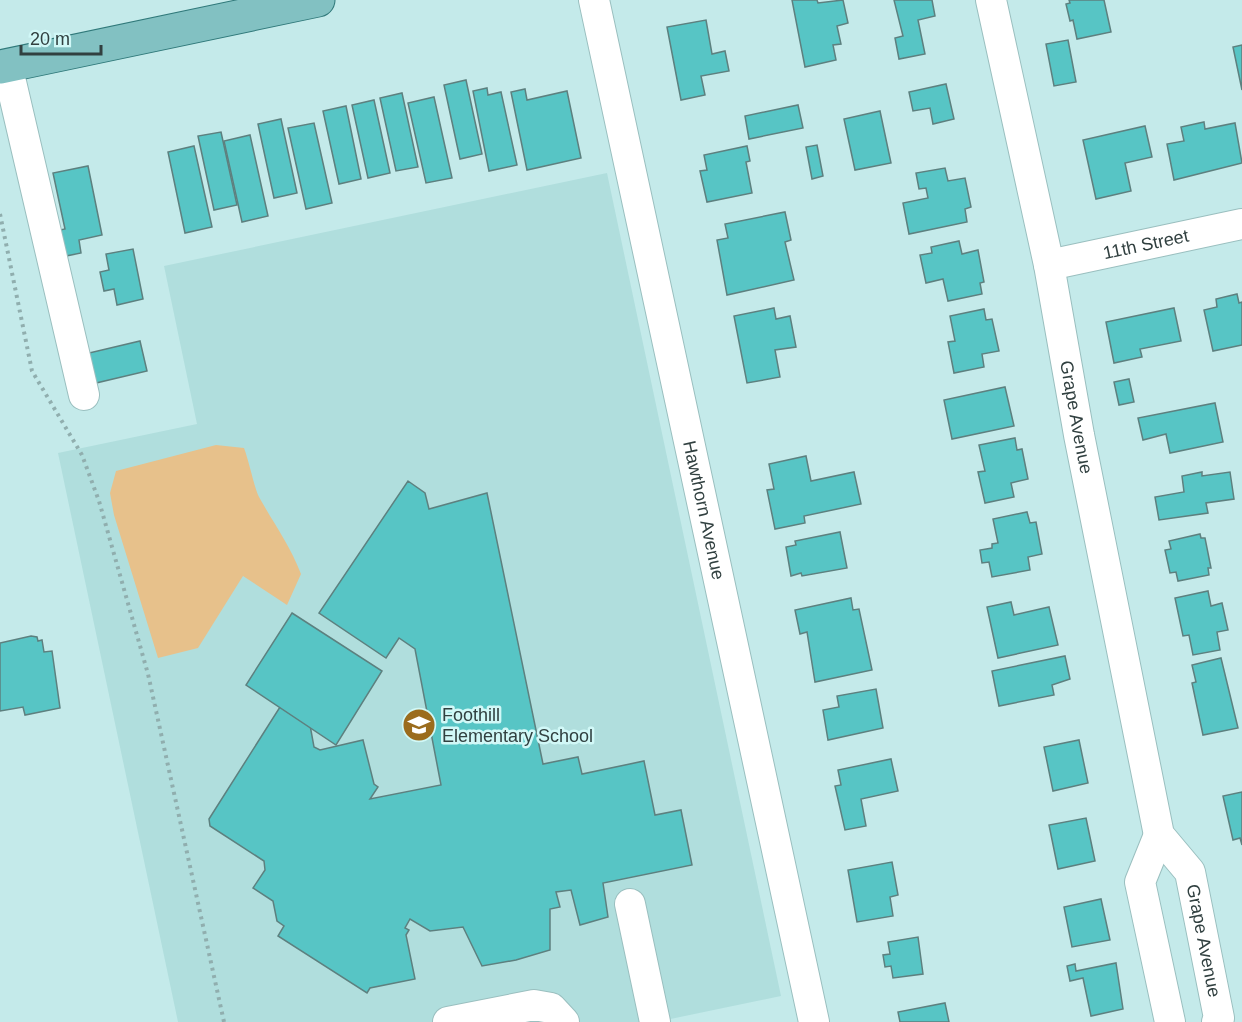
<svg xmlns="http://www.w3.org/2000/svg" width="1242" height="1022" viewBox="0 0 1242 1022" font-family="Helvetica,sans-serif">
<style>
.built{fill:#b0dedd}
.green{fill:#e7c18b}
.building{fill:#57c5c5;stroke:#5d807f;stroke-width:1.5}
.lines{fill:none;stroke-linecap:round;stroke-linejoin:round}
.minor-casing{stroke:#9abfbf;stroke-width:32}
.major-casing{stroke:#30797a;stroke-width:35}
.path{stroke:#90aeae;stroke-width:4;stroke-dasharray:3 4.5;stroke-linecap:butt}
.minor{stroke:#fff;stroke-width:30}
.major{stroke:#82c1c2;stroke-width:33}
.labels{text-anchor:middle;stroke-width:5;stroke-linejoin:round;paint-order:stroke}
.street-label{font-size:18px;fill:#314040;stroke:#d1f8f7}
.poi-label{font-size:18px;fill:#314040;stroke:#d1f8f7;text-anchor:start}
</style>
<rect width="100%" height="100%" fill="#c4eaea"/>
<!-- built -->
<path class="built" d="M607,173L781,996L656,1022H178L58,453L197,424L164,266Z"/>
<!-- green -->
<path class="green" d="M216,445L244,448C249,461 254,487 259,497C274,524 290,545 301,574L287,605L243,576L198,648L158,658L114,515L110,493L116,471Z"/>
<!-- building -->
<g class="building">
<path d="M792,0H817L818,3L843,0L848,23L837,26L841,44L833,45L836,60L805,67Z"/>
<path d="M894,0H932L935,16L918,20L925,54L899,59L895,38L903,36Z"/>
<path d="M1069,0H1104L1111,32L1077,39L1073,20L1070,21L1066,4L1070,3Z"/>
<path d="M706,20L712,54L725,51L729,71L701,76L705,95L681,100L667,27Z"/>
<path d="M1068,40L1076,82L1054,86L1046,44Z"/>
<path d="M1242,45V90L1233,47Z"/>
<path d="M466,80L482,154L460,159L444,85Z"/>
<path d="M946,84L954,119L933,124L930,108L913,111L909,92Z"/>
<path d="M487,88L488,95L501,92L517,165L489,171L473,91Z"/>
<path d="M525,89L527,100L567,91L581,158L527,170L511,92Z"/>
<path d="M402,93L418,167L396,171L380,98Z"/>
<path d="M434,97L452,178L426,183L408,103Z"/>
<path d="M374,100L390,173L368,178L352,105Z"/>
<path d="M798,105L803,128L749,139L745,116Z"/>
<path d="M346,106L361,179L339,184L323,111Z"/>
<path d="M880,111L891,163L855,170L844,119Z"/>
<path d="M281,119L297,193L274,198L258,124Z"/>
<path d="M1204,122L1205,129L1235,123L1242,163L1174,180L1167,144L1184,141L1181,127Z"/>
<path d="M314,123L332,203L306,209L288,128Z"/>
<path d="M1145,126L1152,157L1125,163L1131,191L1096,199L1083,140Z"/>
<path d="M221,132L237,205L214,210L198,136Z"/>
<path d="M250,135L268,216L242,222L224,141Z"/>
<path d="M817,145L823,176L812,179L806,147Z"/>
<path d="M194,146L212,227L185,233L168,152Z"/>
<path d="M747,146L750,161L746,162L752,193L707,202L700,171L707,170L704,155Z"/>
<path d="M88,166L102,235L79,240L81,253L61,257L55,231L65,229L53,173Z"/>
<path d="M945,168L948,181L965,178L971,207L965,209L967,222L909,234L903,203L928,198L926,188L919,189L916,173Z"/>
<path d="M785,212L791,240L785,242L794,280L727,295L717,240L728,238L725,224Z"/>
<path d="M959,241L962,254L978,250L984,282L980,283L982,294L948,301L943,279L926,283L920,255L932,253L931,247Z"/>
<path d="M133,249L143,299L117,305L114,289L104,291L100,272L109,270L106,254Z"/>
<path d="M1237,294L1239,303L1242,302V345L1213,351L1204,310L1217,307L1216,299Z"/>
<path d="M774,308L776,319L790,316L796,347L775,350L780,377L747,383L734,316Z"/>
<path d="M1174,308L1181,341L1140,349L1142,357L1114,363L1106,322Z"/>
<path d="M984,309L986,320L992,319L999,351L982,354L984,367L954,373L948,342L955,341L950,316Z"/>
<path d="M140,341L147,371L96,383L89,353Z"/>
<path d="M1129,379L1134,402L1119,405L1114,382Z"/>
<path d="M1005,387L1014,426L952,439L944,400Z"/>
<path d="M1215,403L1223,442L1170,453L1166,434L1143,440L1138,418Z"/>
<path d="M1015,438L1017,450L1022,449L1028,479L1011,483L1014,497L985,503L978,472L985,471L979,445Z"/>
<path d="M806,456L811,481L854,472L861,504L804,516L805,523L775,529L767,490L774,489L769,464Z"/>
<path d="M1202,472V476L1230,472L1234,499L1206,503L1208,513L1159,520L1155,497L1184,492L1182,476Z"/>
<path d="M408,481L425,493L429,509L487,493L543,764L578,757L582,774L644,761L655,815L681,810L692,865L603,883L608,917L580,925L571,890L556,892L560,907L550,909V950L516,960L482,966L463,927L430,931L410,919L405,928L409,930L406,935L415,979L370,988L367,993L278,936L284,926L277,921L273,901L253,888L265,870L264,861L210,826L209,819L280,707L310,725L314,747L320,750L363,740L374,784L378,787L370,799L441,785L415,649L399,638L386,658L319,613Z"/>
<path d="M1027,512L1030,523L1036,522L1042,554L1028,557L1030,570L992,577L989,562L982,563L980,550L992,548V544L998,543L993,519Z"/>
<path d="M840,532L847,568L802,576L801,573L791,576L786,547L796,545L795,541Z"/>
<path d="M1200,534L1201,538H1205L1211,568H1208L1209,575L1178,581L1176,572L1170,573L1165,550L1171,549L1169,541Z"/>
<path d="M1208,591L1211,606L1222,603L1228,630L1217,632L1220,650L1193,655L1189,635L1183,636L1175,598Z"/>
<path d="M851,598L853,610L859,609L872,670L815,682L807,632L800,634L795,610Z"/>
<path d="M1011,602L1014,615L1049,607L1058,645L998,658L987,607Z"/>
<path d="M292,613L382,671L336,745L246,685Z"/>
<path d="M31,636L37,637L38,641L42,640L44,652L52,651L60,708L25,715L23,707L0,711V643Z"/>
<path d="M1065,656L1070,679L1052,685L1054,695L999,706L992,671Z"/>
<path d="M1221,658L1238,728L1203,735L1192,683L1196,682L1192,665Z"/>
<path d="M876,689L883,728L828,740L823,710L839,707L837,696Z"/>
<path d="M1079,740L1088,783L1053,791L1044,747Z"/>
<path d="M891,759L898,791L861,799L866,826L845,830L835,786L841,785L838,770Z"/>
<path d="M1242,792V845L1240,838L1233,840L1223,796Z"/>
<path d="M1086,818L1095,861L1058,869L1049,825Z"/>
<path d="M892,862L898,895L890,897L893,916L857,922L848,870Z"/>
<path d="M1101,899L1110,940L1072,947L1064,907Z"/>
<path d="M918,937L923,974L893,978L891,966L885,967L883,955L890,954L888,942Z"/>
<path d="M1116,963L1123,1009L1091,1016L1083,978L1070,981L1067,966L1075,964L1076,971Z"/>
<path d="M945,1003L949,1022H900L898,1012Z"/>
</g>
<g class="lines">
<defs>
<g id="minor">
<path id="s1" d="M594,0L814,1022"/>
<path id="s2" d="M991,0L1049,265L1079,435L1159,835L1190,872L1219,1018L1217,1022"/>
<path d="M7,65L84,395"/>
<path id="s3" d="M1049,265L1242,224"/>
<path d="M1159,835L1140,882L1170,1022"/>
<path d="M630,904L655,1022"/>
<path d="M448,1022L534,1005L551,1008L564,1022"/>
</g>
<path id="major" d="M0,67L318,0"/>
</defs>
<!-- minor casing -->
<use href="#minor" class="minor-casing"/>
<!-- major casing -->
<use href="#major" class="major-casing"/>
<!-- path -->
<path class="path" d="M0,214L32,371L82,455L99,501L148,674L224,1022"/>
<!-- minor -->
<use href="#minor" class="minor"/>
<!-- major -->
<use href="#major" class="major"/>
</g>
<!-- icons -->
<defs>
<symbol id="school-disc" viewBox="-11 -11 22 22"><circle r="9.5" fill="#9b6c1d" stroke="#d1f8f7"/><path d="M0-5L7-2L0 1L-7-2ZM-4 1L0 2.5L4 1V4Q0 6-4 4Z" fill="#fff"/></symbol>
</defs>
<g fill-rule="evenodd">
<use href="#school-disc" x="400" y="706" width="38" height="38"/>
</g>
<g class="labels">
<!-- street labels -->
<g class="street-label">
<text dy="6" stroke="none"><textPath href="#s3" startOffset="99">11th Street</textPath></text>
<text dy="6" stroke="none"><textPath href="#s2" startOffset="426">Grape Avenue</textPath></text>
<text dy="6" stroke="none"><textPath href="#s1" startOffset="522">Hawthorn Avenue</textPath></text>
<text dy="6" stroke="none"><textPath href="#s2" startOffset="970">Grape Avenue</textPath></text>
</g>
<!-- poi labels -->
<g class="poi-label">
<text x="442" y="721">Foothill<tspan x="442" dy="21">Elementary School</tspan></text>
</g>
</g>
<!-- scale -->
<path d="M21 45v9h80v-9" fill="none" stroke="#314040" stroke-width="3"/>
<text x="30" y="45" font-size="18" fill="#314040" stroke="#d1f8f7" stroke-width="4.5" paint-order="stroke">20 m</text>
</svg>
